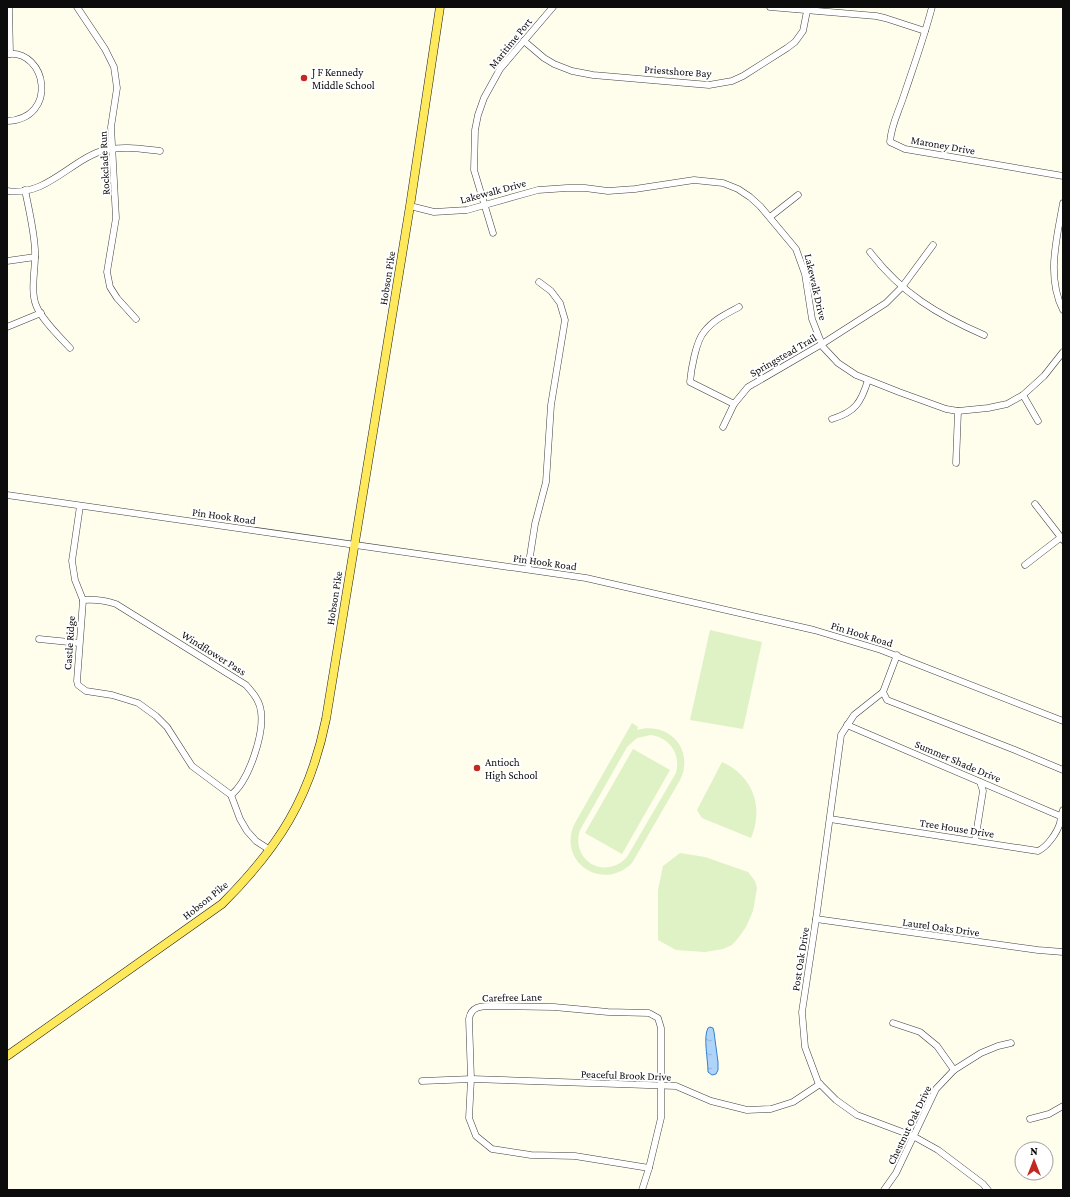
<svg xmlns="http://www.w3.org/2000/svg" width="1070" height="1197" viewBox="0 0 1070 1197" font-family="'Crimson Pro',serif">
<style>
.pitch{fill:#def2c6;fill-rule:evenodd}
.water{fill:url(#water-ripples);stroke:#3281d3}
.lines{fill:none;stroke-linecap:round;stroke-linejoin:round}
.minor-casing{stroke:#3f3f3f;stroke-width:7}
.major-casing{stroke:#1d1d1d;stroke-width:9}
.minor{stroke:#fff;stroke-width:6}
.major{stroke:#fee95c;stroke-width:8}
.poi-dot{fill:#c2291f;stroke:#fff;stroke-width:1.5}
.labels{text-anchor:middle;stroke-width:4;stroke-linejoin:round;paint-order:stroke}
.street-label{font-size:11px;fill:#0c0c0c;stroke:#fff}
.poi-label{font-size:11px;fill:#0c0c0c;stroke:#fff;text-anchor:start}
</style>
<defs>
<pattern id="water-ripples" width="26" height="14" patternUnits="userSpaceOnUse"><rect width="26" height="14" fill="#aed5f9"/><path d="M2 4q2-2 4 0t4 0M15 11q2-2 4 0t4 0" fill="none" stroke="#94b6d4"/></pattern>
</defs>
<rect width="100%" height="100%" fill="#fffdec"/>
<!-- pitch -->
<g class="pitch">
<path d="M710,630L762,642L743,729L690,720Z"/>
<path d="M632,723L638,727L637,730C669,721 695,750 680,780L632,863C602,893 556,861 575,823ZM651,735C670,738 681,754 676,773L627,857C605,881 570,860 580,830L627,747L637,738Z"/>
<path d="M633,749L670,770L622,854L585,833Z"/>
<path d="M722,762C753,776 764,807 751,838L702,818L697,810Z"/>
<path d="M680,853L705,857L748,872L755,881L757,888L753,911L746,927L739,937L732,945L723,949L705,952L676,950L658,940V890L663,866Z"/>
</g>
<!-- water -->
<path class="water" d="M710,1027L713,1028L714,1032L718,1062V1070L716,1074L712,1075L708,1072C708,1059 703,1037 708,1028Z"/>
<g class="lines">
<defs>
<g id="minor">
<path d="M9,7L10,54"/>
<path d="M77,7L105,49L114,67L117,88L111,127L116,218L107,272L110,287L117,298L136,319"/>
<path d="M770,7L876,16L885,18L925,31"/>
<path d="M932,7C924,38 913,68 903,98C898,113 891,126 890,142L905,149L1063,176"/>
<path d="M524,41L544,58L554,64L572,71L593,75L709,85L732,81L743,76L787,48L795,42L803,31L807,11"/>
<path d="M7,54C47,49 59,119 7,121"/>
<path d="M25,190C29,210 34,230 35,250C36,267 30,290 36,305C41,319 60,337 70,348"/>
<path d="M7,191C47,197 71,159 105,150C124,146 141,149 160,151"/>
<path d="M1063,203C1057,238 1046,276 1063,310"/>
<path d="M410,206L434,212L467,210L538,190L567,188H585L608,191L635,189L694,180L723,183L738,189L750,197L760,206L796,249L805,274L812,319L823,347L838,363L856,375L899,392L946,409L958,411L988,408L1007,404L1023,395L1044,376L1063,352"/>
<path d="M770,217L798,195"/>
<path d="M493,233L474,170L475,130L478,115L484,98L500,69L553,7"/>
<path d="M870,252C901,293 938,315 984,335"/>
<path d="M7,261L35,257"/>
<path d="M7,327L41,313"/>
<path d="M1023,395L1038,421"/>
<path d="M734,404L690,382C691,370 696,341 704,332C713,320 726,314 739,307"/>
<path d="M832,419C855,412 861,403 868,380"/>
<path d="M723,427L734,404L748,387L822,344L886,303L902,287L933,245"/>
<path d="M956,463L958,411"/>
<path d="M7,495L586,578L814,630L881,650L1063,721"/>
<path d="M1035,504L1063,540"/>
<path d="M80,506L72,561L75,580L83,600L77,681L78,685L86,691L112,695L138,703L156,716L167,727L192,766L231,795L240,819L247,831L256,841L270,850"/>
<path d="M1025,565L1060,538"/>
<path d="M528,569L535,524L546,482L551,405L565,320L560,303L551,291L539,282"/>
<path d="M83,600C96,599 104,600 116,604L246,685C253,693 260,701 261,712C264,734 249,781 231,795"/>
<path d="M39,639L79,643"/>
<path d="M897,655L883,692L854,715L841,735L816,919L802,1012L805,1047L818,1082L836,1100L857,1115L913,1136L938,1150L983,1184L988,1190"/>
<path d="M883,692L887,700L1015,750L1063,770"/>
<path d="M847,725L1060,816"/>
<path d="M830,819L1038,851C1047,847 1057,833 1060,823C1061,817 1061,815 1063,810"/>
<path d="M975,841L983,791L980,782"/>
<path d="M816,919L1038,950L1063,952"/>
<path d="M491,1006L554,1007L608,1012L649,1013L658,1018L661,1028V1118L649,1168L575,1156L531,1155L492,1149L476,1136L469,1118L471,1079L469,1019C471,1007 480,1006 491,1006Z"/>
<path d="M893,1023L920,1032L937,1046L954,1070"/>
<path d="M422,1081L472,1079L676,1086L711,1101L747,1110L771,1109L793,1102L820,1084"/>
<path d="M1030,1119L1049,1114L1063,1106"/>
<path d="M642,1190L649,1168"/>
<path d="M884,1190L896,1173L936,1089L954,1070L981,1053L998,1046L1011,1043"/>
</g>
<path id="major" d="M7,1056L222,904C279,847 310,798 326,719L410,206L440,7"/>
</defs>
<!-- minor casing -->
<use href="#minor" class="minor-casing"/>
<!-- major casing -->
<use href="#major" class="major-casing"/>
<!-- minor -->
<use href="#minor" class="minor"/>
<!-- major -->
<use href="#major" class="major"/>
</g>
<!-- markers -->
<g class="poi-dot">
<circle cx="304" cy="78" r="4"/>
<circle cx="477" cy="768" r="4"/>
</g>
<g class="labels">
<!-- street labels -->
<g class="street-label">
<text transform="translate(510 43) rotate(-51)" y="4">Maritime Port</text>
<text transform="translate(678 71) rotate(4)" y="4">Priestshore Bay</text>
<text transform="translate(943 145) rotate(10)" y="4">Maroney Drive</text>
<text transform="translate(104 163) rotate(-93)" y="4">Rockclade Run</text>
<text transform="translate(493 191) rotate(-15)" y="4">Lakewalk Drive</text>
<text transform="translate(387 278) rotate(-81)" y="4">Hobson Pike</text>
<text transform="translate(816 287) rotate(77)" y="4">Lakewalk Drive</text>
<text transform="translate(783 355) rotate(-30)" y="4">Springstead Trail</text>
<text transform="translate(224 516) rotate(8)" y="4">Pin Hook Road</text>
<text transform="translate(545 562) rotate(8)" y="4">Pin Hook Road</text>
<text transform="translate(334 598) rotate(-81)" y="4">Hobson Pike</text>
<text transform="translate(862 634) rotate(17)" y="4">Pin Hook Road</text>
<text transform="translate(69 643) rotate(-86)" y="4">Castle Ridge</text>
<text transform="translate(214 653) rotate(32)" y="4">Windflower Pass</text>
<text transform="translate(958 761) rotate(23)" y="4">Summer Shade Drive</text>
<text transform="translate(957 828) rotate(9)" y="4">Tree House Drive</text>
<text transform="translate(205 900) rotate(-39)" y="4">Hobson Pike</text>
<text transform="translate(941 927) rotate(8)" y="4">Laurel Oaks Drive</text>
<text transform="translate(800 959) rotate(-81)" y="4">Post Oak Drive</text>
<text transform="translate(512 997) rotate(-1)" y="4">Carefree Lane</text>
<text transform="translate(626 1075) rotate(2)" y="4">Peaceful Brook Drive</text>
<text transform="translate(909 1125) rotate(-64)" y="4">Chestnut Oak Drive</text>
</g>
<!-- poi labels -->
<g class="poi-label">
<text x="312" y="76">J F Kennedy<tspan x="312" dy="13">Middle School</tspan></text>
<text x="485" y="766">Antioch<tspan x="485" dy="13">High School</tspan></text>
</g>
</g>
<!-- border -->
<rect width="1070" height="1197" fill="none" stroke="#0c0c0c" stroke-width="16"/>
<!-- north arrow -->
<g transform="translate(1034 1161)"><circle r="19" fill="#ffffff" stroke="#9e9e9e"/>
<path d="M0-3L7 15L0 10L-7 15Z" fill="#c2291f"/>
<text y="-6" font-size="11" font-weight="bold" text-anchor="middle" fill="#0c0c0c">N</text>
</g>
</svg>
